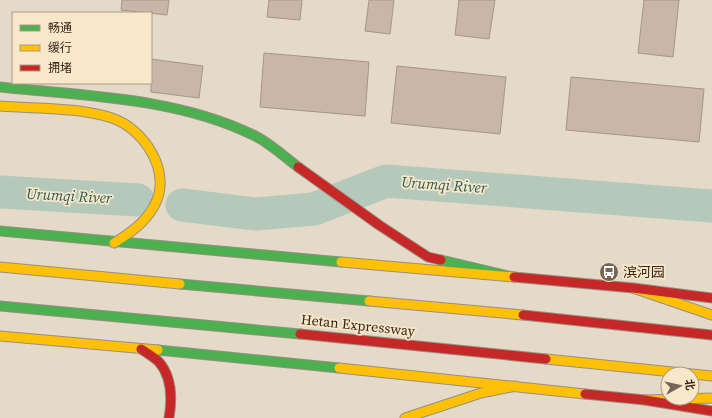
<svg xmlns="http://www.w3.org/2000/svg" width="712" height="418" viewBox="0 0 712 418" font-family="'Source Serif 4','Noto Sans SC',serif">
  <rect width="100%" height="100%" fill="#e4dac7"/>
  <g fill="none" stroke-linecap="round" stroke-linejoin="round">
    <!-- river -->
    <path stroke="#b4c9ba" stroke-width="33" d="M 0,192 L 138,200
      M 182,205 L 256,214 L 314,209 L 386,181 L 712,206"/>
  </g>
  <!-- building -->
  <path fill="#c8b7a7" stroke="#a49587" d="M 122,0 L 169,0 L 167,15 L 121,10 Z
    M 269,0 L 302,0 L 300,20 L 267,17 Z
    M 369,0 L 394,0 L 390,34 L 365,31 Z
    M 459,0 L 495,0 L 489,39 L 455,35 Z
    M 644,0 L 679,0 L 673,57 L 638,53 Z
    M 264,53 L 369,62 L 365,116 L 260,107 Z
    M 151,59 L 203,66 L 199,98 L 151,92 Z
    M 397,66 L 506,77 L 500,134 L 391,123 Z
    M 571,77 L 704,89 L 699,142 L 566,130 Z"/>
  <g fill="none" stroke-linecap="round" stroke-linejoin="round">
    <defs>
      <path id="fast" d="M 0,87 C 83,96 174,97 251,134 C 268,141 283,156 298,167
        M 0,231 L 341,262
        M 441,260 L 513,277
        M 180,284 L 369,301
        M 0,306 L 300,334
        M 158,350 L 339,368"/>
      <path id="slow" d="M 0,106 C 37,109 77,107 112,118 C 145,129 173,174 154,206 C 145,223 130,233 114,243
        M 341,262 L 514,277
        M 0,267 L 180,284
        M 633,288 L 712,315
        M 369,301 L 523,315
        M 0,336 L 158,350
        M 546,359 L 712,376
        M 339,368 L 585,394
        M 645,400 L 712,398
        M 405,418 L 481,393 L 516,386"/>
      <path id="jam" d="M 298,167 L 379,225 L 428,257 L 441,260
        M 514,277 L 633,288 L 712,298
        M 523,315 L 712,335
        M 300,334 L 546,359
        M 141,349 C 147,353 154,357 159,362 C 172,377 172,400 169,418
        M 585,394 L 645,400 L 712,411"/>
    </defs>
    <!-- fast casing -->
    <use href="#fast" stroke="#988e81" stroke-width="11"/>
    <!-- slow casing -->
    <use href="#slow" stroke="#988e81" stroke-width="11"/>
    <!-- jam casing -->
    <use href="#jam" stroke="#988e81" stroke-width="11"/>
    <!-- fast -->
    <use href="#fast" stroke="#4caf50" stroke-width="9"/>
    <!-- slow -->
    <use href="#slow" stroke="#ffc107" stroke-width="9"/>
    <!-- jam -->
    <use href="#jam" stroke="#c62828" stroke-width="9"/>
  </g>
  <!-- icons -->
  <defs>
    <symbol id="bus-disc" viewBox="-11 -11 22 22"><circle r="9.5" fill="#746557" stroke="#f8e8ca"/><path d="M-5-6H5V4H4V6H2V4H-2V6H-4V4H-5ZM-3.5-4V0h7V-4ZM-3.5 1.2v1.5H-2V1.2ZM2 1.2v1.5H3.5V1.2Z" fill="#fff"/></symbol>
  </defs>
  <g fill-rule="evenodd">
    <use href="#bus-disc" x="598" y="261" width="22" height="22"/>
  </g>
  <g text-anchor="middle" stroke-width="3.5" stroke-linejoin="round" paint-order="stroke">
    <!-- poi labels -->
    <g font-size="14" fill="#37261a" stroke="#f8e8ca" text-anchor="start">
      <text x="623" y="277">滨河园</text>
    </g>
    <!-- street labels -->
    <g font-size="14" fill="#37261a" stroke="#f8e8ca">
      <text transform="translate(358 325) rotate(6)" y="5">Hetan Expressway</text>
    </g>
    <!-- water labels -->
    <g font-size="15" font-style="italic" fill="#275852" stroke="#f8e8ca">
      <text transform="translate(444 185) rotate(4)" y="5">Urumqi River</text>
      <text transform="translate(69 196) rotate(3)" y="5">Urumqi River</text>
    </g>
  </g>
  <!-- legend -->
  <rect x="12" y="12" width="140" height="72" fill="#f8e8ca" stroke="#ab9a84"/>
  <rect x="20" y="25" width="20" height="6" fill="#4caf50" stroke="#ab9a84"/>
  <text x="48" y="32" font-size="12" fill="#37261a">畅通</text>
  <rect x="20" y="45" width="20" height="6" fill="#ffc107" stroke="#ab9a84"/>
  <text x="48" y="52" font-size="12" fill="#37261a">缓行</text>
  <rect x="20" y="65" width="20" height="6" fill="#c62828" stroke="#ab9a84"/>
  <text x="48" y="72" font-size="12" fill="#37261a">拥堵</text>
  <!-- north arrow -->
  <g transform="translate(680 386) rotate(82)"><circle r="19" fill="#f8e8ca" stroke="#ab9a84"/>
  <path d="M0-3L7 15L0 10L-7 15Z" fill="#746557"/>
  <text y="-6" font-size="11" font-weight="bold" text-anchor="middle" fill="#37261a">北</text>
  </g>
</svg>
